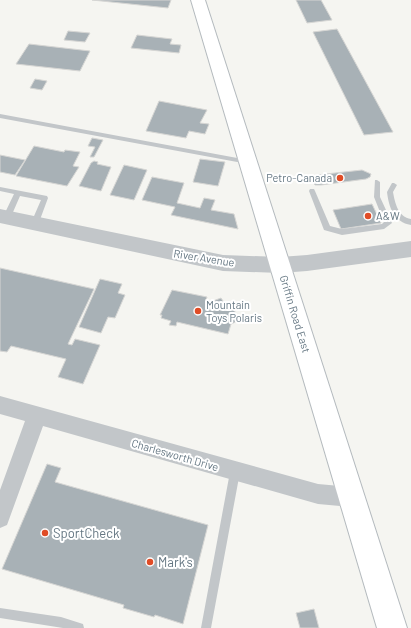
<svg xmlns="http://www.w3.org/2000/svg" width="411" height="628" viewBox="0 0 411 628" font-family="Barlow,sans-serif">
  <rect width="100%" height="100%" fill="#f5f5f1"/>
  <!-- building -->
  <path fill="#a8b1b6" stroke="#d6d6d4" d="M 92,0 L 171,0 L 168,8 Z
    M 296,0 L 321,0 L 332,20 L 307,23 Z
    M 337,29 L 393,132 L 364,135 L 313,32 Z
    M 68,31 L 90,33 L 85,42 L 64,40 Z
    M 137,35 L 172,39 L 170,44 L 181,45 L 179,53 L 131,48 Z
    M 29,44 L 90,51 L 80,71 L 16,64 Z
    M 35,79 L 47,81 L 42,90 L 30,88 Z
    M 159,101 L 207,110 L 200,123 L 209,124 L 205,134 L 189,131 L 186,138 L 146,131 Z
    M 92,138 L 103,140 L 94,157 L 90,157 L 95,147 L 88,146 Z
    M 34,146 L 64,152 L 65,150 L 80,152 L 73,166 L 79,167 L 67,186 L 16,176 Z
    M 0,155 L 25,160 L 15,175 L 0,172 Z
    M 200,159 L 225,162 L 218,186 L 193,182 Z
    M 94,161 L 98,162 L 97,164 L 111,167 L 101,191 L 79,186 L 91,163 Z
    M 124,165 L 147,170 L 134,200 L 110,195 Z
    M 362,170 L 371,174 L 370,177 L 366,179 L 321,185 L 315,185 L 311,181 L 312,177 L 317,175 Z
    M 152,177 L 184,183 L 177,203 L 200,208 L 204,198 L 215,200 L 211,210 L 234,214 L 238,229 L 171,215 L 175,207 L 142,200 Z
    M 372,204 L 381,223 L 341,229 L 333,210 Z
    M 0,268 L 94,289 L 68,344 L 72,345 L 75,339 L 100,345 L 83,384 L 58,377 L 66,359 L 11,346 L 7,352 L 0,351 Z
    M 100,279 L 122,284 L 118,293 L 125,295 L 115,318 L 108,317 L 101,333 L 79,327 Z
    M 172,290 L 207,297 L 206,300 L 213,301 L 221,298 L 225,304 L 236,306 L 234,316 L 238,321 L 231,324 L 228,334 L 177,322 L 176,326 L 169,325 L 171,321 L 161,318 L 162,315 L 160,315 Z
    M 47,464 L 61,468 L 55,482 L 208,525 L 183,624 L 155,615 L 154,617 L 123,608 L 124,605 L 2,569 Z
    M 314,609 L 319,628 L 300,628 L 296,613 Z"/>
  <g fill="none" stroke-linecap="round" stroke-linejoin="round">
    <defs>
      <path id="secondary" d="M 191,0 L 205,0 L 407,628 L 377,628 Z"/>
    </defs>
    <!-- secondary casing -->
    <use href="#secondary" stroke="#b4babe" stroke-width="2"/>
    <!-- service -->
    <path fill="#c2c6c9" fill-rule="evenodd" d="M 0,114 L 248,160 L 251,162 L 248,164 L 0,118 Z
      M 375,180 L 377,180 L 380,182 L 380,197 L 392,223 L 384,229 L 342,235 L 324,230 L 309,191 L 310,189 L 314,189 L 315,191 L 330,226 L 342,229 L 382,224 L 384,222 L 374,197 Z
      M 392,183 L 394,183 L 397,185 L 393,192 C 395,203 398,217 411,219 L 411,225 C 394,222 389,208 387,192 Z
      M 0,187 L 47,196 L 48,198 L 38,225 L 35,226 L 31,223 L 41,200 L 20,196 L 10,219 L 4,219 L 3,217 L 14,194 L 0,191 Z
      M 235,467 L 238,469 L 240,472 L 211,628 L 201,628 L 230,472 L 232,469 Z
      M 0,608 L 61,617 L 83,624 L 84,628 L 63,628 L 0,618 Z"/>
    <!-- minor -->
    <path fill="#c2c6c9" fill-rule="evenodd" d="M 0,396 L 318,484 L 351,487 L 358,490 L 361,497 L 358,504 L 351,507 L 318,504 L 43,426 L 7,525 L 0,528 L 0,490 L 25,421 L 0,414 Z"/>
    <!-- tertiary -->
    <path fill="#c2c6c9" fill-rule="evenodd" d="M 0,209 L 223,255 L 280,257 L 307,255 L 411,241 L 411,257 L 307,271 L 280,273 L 223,271 L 0,223 Z"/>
    <!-- secondary -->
    <use href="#secondary" fill="#fff" fill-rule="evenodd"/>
  </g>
  <!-- markers -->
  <g fill="#e04c26" stroke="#fff" stroke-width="1.5">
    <circle cx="340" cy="178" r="4"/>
    <circle cx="368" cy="216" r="4"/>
    <circle cx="198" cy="311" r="4"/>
    <circle cx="45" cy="533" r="4"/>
    <circle cx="150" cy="562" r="4"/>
  </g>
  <g text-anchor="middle" stroke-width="4" stroke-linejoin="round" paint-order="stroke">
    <!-- poi labels -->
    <g font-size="11" fill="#647682" stroke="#fff" text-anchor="start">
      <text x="332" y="182" text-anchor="end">Petro-Canada</text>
      <text x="376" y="220">A&amp;W</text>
      <text x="206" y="309">Mountain<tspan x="206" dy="13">Toys Polaris</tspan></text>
    </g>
    <!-- street labels -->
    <g font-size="11" fill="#647682" stroke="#fff">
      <text transform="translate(204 258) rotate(9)" y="4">River Avenue</text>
      <text transform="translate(295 314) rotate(73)" y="4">Griffin Road East</text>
      <text transform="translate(175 455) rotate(16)" y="4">Charlesworth Drive</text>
    </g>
    <!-- near-poi labels -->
    <g font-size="13" fill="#647682" stroke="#fff" text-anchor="start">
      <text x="53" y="538">SportCheck</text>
      <text x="158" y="567">Mark's</text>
    </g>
  </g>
</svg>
